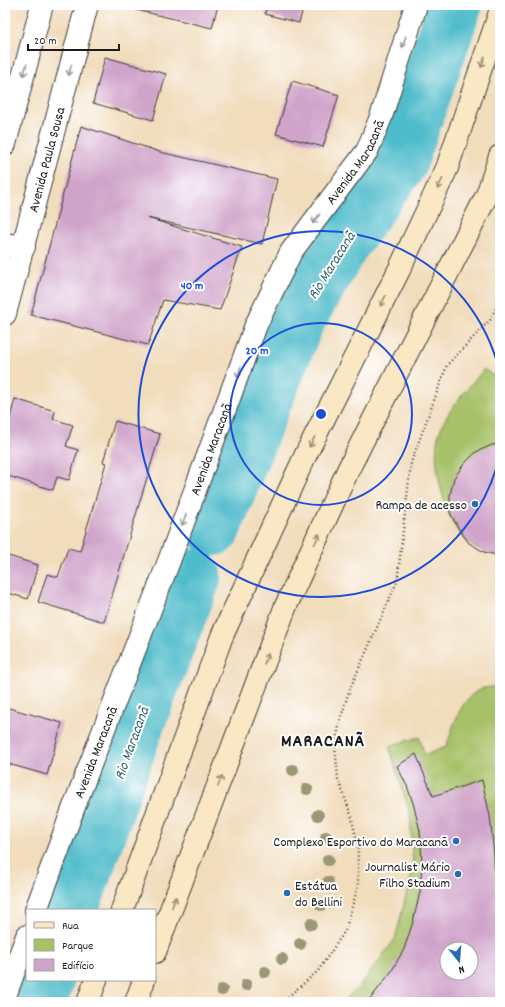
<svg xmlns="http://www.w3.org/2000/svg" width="505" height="1007" viewBox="0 0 505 1007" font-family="Dekko,sans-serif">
  <rect width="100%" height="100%" fill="#fff"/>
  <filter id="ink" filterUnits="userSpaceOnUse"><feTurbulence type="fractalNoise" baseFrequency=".025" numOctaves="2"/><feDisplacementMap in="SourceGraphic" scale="8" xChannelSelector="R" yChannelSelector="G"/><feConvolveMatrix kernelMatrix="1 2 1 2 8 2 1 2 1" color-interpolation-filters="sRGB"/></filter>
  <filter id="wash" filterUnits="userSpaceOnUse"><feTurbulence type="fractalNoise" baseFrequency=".012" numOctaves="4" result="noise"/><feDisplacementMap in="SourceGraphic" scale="16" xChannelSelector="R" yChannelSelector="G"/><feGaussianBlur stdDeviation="0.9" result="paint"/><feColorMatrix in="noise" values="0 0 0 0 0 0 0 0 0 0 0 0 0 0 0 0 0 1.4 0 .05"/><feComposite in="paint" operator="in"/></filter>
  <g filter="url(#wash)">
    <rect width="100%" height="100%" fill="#f1dcbb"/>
    <!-- green -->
    <path fill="#a7c167" stroke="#626e42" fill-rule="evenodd" d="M 500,366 L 500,556 C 489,553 478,550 469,543 C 446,524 431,466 438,437 C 445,411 467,390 484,369 L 495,377 L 495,373 Z
      M 500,686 L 500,1002 L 342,1002 L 359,987 L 395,939 L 413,868 L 410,814 L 389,746 L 419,737 L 425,755 L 446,747 C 454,726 460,696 484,688 C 489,687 495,687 500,686 ZM 447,949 L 471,949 L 471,973 L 447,973 Z"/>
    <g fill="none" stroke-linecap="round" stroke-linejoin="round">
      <!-- river -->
      <path stroke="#50bccb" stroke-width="55" d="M 213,529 L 297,321 L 343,242 L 400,162 L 455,5
        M 71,910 L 140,716 L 194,577
        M 39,1002 L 47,980"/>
    </g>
    <g id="blocks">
      <!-- building -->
      <path fill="#d0a4ca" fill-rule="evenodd" d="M 124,5 L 218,5 L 212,28 L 124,7 Z
        M 267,5 L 304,5 L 299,23 L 265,14 Z
        M 105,57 L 166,74 L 153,120 L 93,103 Z
        M 292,81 L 339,95 L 323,147 L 276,134 Z
        M 81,126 L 160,152 L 277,179 L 262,244 L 147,218 L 242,247 L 220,310 L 163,300 L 148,345 L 31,315 Z
        M 500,366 L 500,387 L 498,387 L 496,385 L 495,373 Z
        M 15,399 L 55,411 L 53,419 L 73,425 L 66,446 L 78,450 L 69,480 L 57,477 L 53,490 L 5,475 L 5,417 L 10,418 Z
        M 115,421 L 160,434 L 104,622 L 38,602 L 47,574 L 58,577 L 68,548 L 80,551 L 106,463 L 103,462 Z
        M 500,444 L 500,556 L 484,552 L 469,543 L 458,528 L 450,513 L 450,495 L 454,478 L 464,464 L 476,452 L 492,445 Z
        M 5,555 L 38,565 L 28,599 L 5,592 Z
        M 5,707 L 62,723 L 47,775 L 5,763 Z
        M 416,754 L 433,796 L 482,780 L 490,816 L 494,855 L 495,885 L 500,887 L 500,1002 L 368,1002 L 391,972 L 404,949 L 413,922 L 420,892 L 422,863 L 420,831 L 413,803 L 407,786 L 397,766 ZM 447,949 L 471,949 L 471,973 L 447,973 Z"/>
    </g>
  </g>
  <g filter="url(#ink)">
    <use href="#blocks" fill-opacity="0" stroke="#3c3934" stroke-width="1"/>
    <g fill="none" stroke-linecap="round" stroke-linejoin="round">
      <defs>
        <g id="minor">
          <path d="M 5,244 L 24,247"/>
          <path id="s1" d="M 36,910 L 75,804 L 169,561 L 256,325 L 291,252 L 367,151 L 381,117 L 416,5"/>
          <path d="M 5,996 L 27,936"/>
        </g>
        <g id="tertiary">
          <path d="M 5,144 L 42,5"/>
          <path id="s2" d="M 5,314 L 87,5"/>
        </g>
        <path id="secondary" d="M 122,910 L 222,636 L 306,454 L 400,268 L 447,168 L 500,12
          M 155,952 L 285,608 L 348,470 L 487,195 L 500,156
          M 88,1002 L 96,980
          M 136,1002 L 144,980"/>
      </defs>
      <!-- minor casing -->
      <use href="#minor" stroke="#3c3934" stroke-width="24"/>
      <!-- tertiary casing -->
      <use href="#tertiary" stroke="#3c3934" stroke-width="24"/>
      <!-- secondary casing -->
      <use href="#secondary" stroke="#3c3934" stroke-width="24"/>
      <!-- path -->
      <path stroke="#3c3934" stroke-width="2.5" stroke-dasharray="1 3" stroke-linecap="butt" d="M 282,1002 L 318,971 L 345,931 L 358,886 L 358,846 L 351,815 L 338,779 L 335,745 L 341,717 L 349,691 L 397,582 L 411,463 L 447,365 L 490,320 L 500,300"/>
      <!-- minor -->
      <use href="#minor" stroke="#fff" stroke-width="22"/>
      <!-- tertiary -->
      <use href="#tertiary" stroke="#fff" stroke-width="22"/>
      <!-- secondary -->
      <use href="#secondary" stroke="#fae7c3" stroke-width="22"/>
    </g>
    <!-- trees -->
    <g fill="#9b9774">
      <circle cx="293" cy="770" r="6"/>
      <circle cx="307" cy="789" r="6"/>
      <circle cx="318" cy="815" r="6"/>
      <circle cx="326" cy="837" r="6"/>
      <circle cx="328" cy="860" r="6"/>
      <circle cx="328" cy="882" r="6"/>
      <circle cx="321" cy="905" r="6"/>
      <circle cx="311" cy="924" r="6"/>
      <circle cx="300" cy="944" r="6"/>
      <circle cx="282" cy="959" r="6"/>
      <circle cx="265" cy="972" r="6"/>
      <circle cx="246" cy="985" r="6"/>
      <circle cx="222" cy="990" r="6"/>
    </g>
    <!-- one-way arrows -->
    <defs><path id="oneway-shaft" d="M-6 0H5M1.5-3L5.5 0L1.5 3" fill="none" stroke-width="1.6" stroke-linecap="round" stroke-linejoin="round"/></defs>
    <g stroke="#999">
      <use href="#oneway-shaft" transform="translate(404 42) rotate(107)"/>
      <use href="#oneway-shaft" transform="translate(25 70) rotate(105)"/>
      <use href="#oneway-shaft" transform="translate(70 70) rotate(105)"/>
      <use href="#oneway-shaft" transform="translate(316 219) rotate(127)"/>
      <use href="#oneway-shaft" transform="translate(239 372) rotate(110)"/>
      <use href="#oneway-shaft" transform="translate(184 520) rotate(110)"/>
    </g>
    <g stroke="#968c78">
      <use href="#oneway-shaft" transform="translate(483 62) rotate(109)"/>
      <use href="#oneway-shaft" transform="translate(440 184) rotate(115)"/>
      <use href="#oneway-shaft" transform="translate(383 301) rotate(117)"/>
      <use href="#oneway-shaft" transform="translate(312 442) rotate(117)"/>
      <use href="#oneway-shaft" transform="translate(317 539) rotate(-65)"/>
      <use href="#oneway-shaft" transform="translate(266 659) rotate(-69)"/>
      <use href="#oneway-shaft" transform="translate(220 781) rotate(-69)"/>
      <use href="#oneway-shaft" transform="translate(174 902) rotate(-69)"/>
    </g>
  </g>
  <!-- distance rings -->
  <g fill="none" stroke="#1d4ed8" stroke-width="2">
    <circle cx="321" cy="414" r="91"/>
    <path d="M500 454A183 183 0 1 1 500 374"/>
  </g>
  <!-- markers -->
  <g fill="#1f6fb2" stroke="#fff" stroke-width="1.5">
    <circle cx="475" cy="504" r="4"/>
    <circle cx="456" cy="841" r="4"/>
    <circle cx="458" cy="874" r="4"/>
    <circle cx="287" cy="893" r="4"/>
  </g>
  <g text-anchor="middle" stroke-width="4" stroke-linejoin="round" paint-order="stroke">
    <!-- street labels -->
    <g font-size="14" fill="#1c1c1c" stroke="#fff">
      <text dy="5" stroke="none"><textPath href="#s2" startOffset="160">Avenida Paula Sousa</textPath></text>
      <text dy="5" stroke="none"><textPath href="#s1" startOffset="817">Avenida Maracanã</textPath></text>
      <text dy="5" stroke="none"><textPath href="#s1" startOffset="493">Avenida Maracanã</textPath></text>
      <text dy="5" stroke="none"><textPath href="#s1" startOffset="169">Avenida Maracanã</textPath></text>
    </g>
    <!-- poi labels -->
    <g font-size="14" fill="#1c1c1c" stroke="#fff" text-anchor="end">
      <text x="467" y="509">Rampa de acesso</text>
      <text x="448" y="846">Complexo Esportivo do Maracanã</text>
      <text x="450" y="871">Journalist Mário<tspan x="450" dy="16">Filho Stadium</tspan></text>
      <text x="295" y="890" text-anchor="start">Estátua<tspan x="295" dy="16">do Bellini</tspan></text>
    </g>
    <!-- water labels -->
    <g font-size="15" font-style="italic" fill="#33646b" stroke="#fff">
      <text transform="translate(331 265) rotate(-58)" y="5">Rio Maracanã</text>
      <text transform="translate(131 743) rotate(-70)" y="5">Rio Maracanã</text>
    </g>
    <!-- district labels -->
    <g font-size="18" font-weight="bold" letter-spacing="1" fill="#1c1c1c" stroke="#fff">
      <text x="323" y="746">MARACANÃ</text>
    </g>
  </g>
  <circle cx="321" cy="414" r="6" fill="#1d4ed8" stroke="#fff" stroke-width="2"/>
  <g font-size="12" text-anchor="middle" font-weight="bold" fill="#1d4ed8" stroke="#fff" stroke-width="4" stroke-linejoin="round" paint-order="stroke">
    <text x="192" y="289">40 m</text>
    <text x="257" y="354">20 m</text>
  </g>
  <!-- margin -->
  <rect width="505" height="1007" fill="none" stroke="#fff" stroke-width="20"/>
  <!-- legend -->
  <rect x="26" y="909" width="130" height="72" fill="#ffffff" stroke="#a4a4a4"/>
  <rect x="34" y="922" width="20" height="6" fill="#fae7c3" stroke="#a4a4a4"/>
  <text x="62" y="929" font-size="12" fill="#1c1c1c">Rua</text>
  <rect x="34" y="939" width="20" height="12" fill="#a7c167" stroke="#a4a4a4"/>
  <text x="62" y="949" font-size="12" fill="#1c1c1c">Parque</text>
  <rect x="34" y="959" width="20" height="12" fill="#d0a4ca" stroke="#a4a4a4"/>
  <text x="62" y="969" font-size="12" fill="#1c1c1c">Edifício</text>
  <!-- north arrow -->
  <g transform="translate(459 961) rotate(163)"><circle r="19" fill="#ffffff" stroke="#a4a4a4"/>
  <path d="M0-3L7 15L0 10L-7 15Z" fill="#1f6fb2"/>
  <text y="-6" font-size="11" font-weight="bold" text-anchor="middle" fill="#1c1c1c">N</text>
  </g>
  <!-- scale -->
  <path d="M28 44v6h91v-6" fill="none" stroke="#1c1c1c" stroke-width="2"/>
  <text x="34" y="44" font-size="12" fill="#1c1c1c" stroke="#ffffff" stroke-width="3" paint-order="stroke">20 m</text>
</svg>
